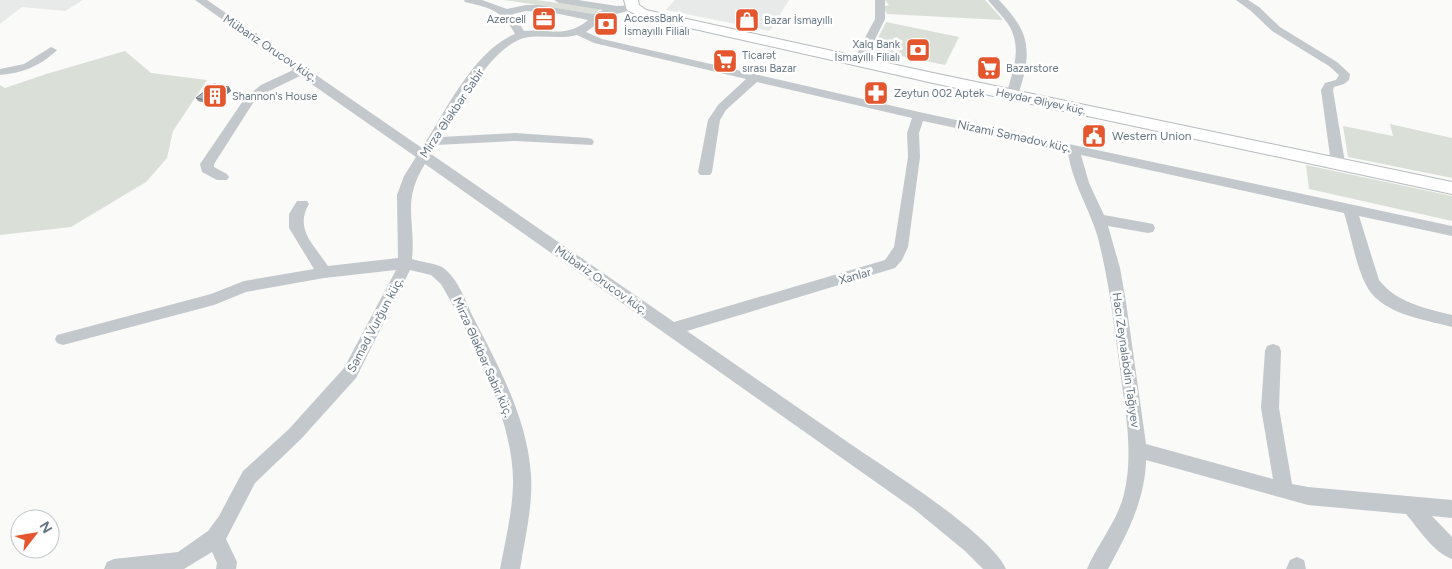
<svg xmlns="http://www.w3.org/2000/svg" width="1452" height="569" viewBox="0 0 1452 569" font-family="Figtree,sans-serif">
  <rect width="100%" height="100%" fill="#fafaf8"/>
  <!-- built -->
  <path fill="#e8e9e9" d="M 0,0 L 83,0 L 65,11 L 22,7 L 0,24 Z
    M 675,0 L 789,0 L 770,31 L 666,10 Z"/>
  <!-- green -->
  <path fill="#dadfd7" d="M 504,0 L 537,0 L 600,9 L 595,14 Z
    M 885,0 L 985,0 L 1003,20 L 887,14 L 883,7 L 889,5 Z
    M 886,22 L 959,37 L 945,65 L 872,50 Z
    M 125,51 L 151,73 L 207,80 L 173,131 L 167,158 L 146,182 L 71,227 L 0,235 L 0,85 L 5,88 L 46,74 Z
    M 1390,124 L 1452,138 L 1452,178 L 1348,157 L 1343,126 L 1393,136 Z
    M 1306,165 L 1452,196 L 1452,221 L 1309,189 Z"/>
  <g fill="none" stroke-linecap="round" stroke-linejoin="round">
    <defs>
      <path id="major" d="M 624,0 L 638,0 L 639,5 L 646,10 L 933,73 L 1452,182 L 1452,194 L 933,83 L 641,17 L 627,10 Z"/>
    </defs>
    <!-- major casing -->
    <use href="#major" stroke="#b5babe" stroke-width="2"/>
    <!-- minor -->
    <path fill="#c3c8cc" fill-rule="evenodd" d="M 195,0 L 207,0 L 422,148 C 444,113 475,49 515,34 C 502,10 490,8 465,2 L 464,0 L 482,0 L 507,9 L 526,5 L 538,5 L 594,14 L 603,10 L 559,3 L 554,0 L 578,0 L 617,6 L 636,5 L 637,7 L 636,9 L 608,16 L 586,32 L 602,39 L 919,112 L 1452,226 L 1452,236 L 1359,216 L 1379,280 C 1397,303 1425,308 1452,315 L 1452,327 C 1423,319 1379,314 1365,283 C 1355,262 1351,235 1344,213 L 1081,155 L 1089,183 L 1104,215 L 1148,223 L 1153,224 L 1155,228 L 1153,232 L 1148,233 L 1108,226 L 1120,268 L 1126,302 L 1146,444 L 1273,479 L 1261,408 L 1265,351 L 1267,346 L 1273,344 L 1279,346 L 1281,351 L 1279,408 L 1292,484 L 1308,487 L 1452,500 L 1452,518 L 1432,516 L 1452,537 L 1452,559 C 1433,552 1419,529 1406,514 L 1308,505 L 1146,460 C 1145,501 1127,534 1108,569 L 1087,569 C 1098,543 1117,522 1124,494 C 1134,453 1125,410 1120,369 C 1114,325 1109,281 1098,238 C 1090,209 1072,183 1068,152 L 923,121 L 919,133 L 920,157 L 908,247 L 902,260 L 895,268 L 687,331 C 745,371 804,412 862,452 C 895,474 992,536 1006,569 L 983,569 L 965,551 L 914,509 L 425,164 C 401,202 416,220 412,259 C 421,262 434,263 442,267 C 457,277 465,299 472,315 C 498,365 527,417 531,475 C 533,506 525,538 520,569 L 500,569 C 505,542 512,514 513,486 C 515,423 472,338 441,284 L 431,275 L 410,270 L 356,378 L 301,439 L 255,483 L 226,539 L 237,562 L 236,569 L 216,569 L 217,563 L 212,552 L 184,569 L 104,569 L 107,562 L 114,559 L 178,552 L 208,531 L 219,516 L 243,471 L 289,429 L 344,368 L 396,270 L 324,278 L 246,292 L 214,305 L 63,345 L 57,343 L 55,339 L 57,335 L 211,294 L 244,281 L 314,269 L 289,228 L 289,214 L 297,201 L 307,201 L 309,204 C 294,229 314,245 328,266 L 398,258 L 397,195 L 404,176 L 416,157 L 300,76 L 269,91 L 253,103 L 214,164 L 214,167 L 227,174 L 229,177 L 227,180 L 217,180 L 202,172 L 200,164 L 245,98 L 261,85 L 293,70 ZM 526,11 L 550,12 L 588,20 C 566,39 549,28 524,31 L 513,14 ZM 577,35 L 594,43 L 746,79 L 718,105 L 708,120 L 698,172 L 700,175 L 710,175 L 712,172 L 720,120 L 726,110 L 757,82 L 912,118 L 907,133 L 908,157 L 894,247 L 885,260 L 674,322 L 431,154 L 436,145 L 515,141 L 592,145 L 594,142 L 592,139 L 588,138 L 515,133 L 441,137 C 458,109 491,47 524,38 C 541,34 559,40 577,35 Z
      M 875,0 L 885,0 L 885,19 L 864,62 L 862,64 L 854,64 L 852,62 L 875,19 Z
      M 988,0 L 999,0 C 1022,25 1032,40 1024,75 C 1022,82 1020,91 1016,98 L 1008,98 L 1006,95 C 1013,71 1023,47 1008,24 C 1002,15 994,8 988,0 Z
      M 1236,0 L 1248,0 L 1259,7 L 1280,27 L 1337,62 L 1350,74 L 1349,80 L 1344,84 L 1334,87 L 1333,90 L 1345,163 L 1343,166 L 1333,166 L 1331,163 L 1321,90 L 1325,83 L 1336,80 L 1339,75 L 1329,66 L 1272,31 L 1251,11 Z
      M 51,47 L 57,50 L 55,52 C 38,67 22,73 0,75 L 0,69 L 24,64 Z
      M 1297,557 L 1304,560 L 1306,569 L 1286,569 L 1290,560 Z"/>
    <!-- major -->
    <use href="#major" fill="#fff" fill-rule="evenodd"/>
  </g>
  <!-- wall -->
  <path fill="#929a9f" d="M 229,87 L 231,91 L 213,105 L 198,101 L 196,98 Z"/>
  <!-- shaded-wall -->
  <path fill="#777d82" d="M 229,87 L 231,91 L 213,105 L 211,101 Z"/>
  <!-- building -->
  <path fill="#aab3b9" stroke="#777d82" d="M 214,84 L 229,87 L 211,101 L 196,98 Z"/>
  <!-- icons -->
  <defs>
    <symbol id="office-square" viewBox="-11 -11 22 22"><rect x="-9" y="-9" width="18" height="18" rx="4" fill="#e4572e" stroke="#fff"/><path d="M-6-3h4V-5.5h4V-3h4V5H-6ZM-1-4.5V-3h2v-1.5ZM-6 0V1H6V0Z" fill="#fff"/></symbol>
    <symbol id="shop-square" viewBox="-11 -11 22 22"><rect x="-9" y="-9" width="18" height="18" rx="4" fill="#e4572e" stroke="#fff"/><path d="M-5-2.5h2.3a2.7 3.5 0 0 1 5.4 0H5L5.5 6h-11ZM-1.5-2.5h3a1.5 2.3 0 0 0-3 0Z" fill="#fff"/></symbol>
    <symbol id="bank-square" viewBox="-11 -11 22 22"><rect x="-9" y="-9" width="18" height="18" rx="4" fill="#e4572e" stroke="#fff"/><path d="M-6-4H6V4H-6ZM0-2.3a2.3 2.3 0 1 0 0 4.6a2.3 2.3 0 1 0 0-4.6Z" fill="#fff"/></symbol>
    <symbol id="supermarket-square" viewBox="-11 -11 22 22"><rect x="-9" y="-9" width="18" height="18" rx="4" fill="#e4572e" stroke="#fff"/><path d="M-6-5.5h2.5l.6 2H6L4.5 2H-2.5L-4.4-4H-6ZM-1.5 3.2a1.3 1.3 0 1 0 .1 0ZM3 3.2a1.3 1.3 0 1 0 .1 0Z" fill="#fff"/></symbol>
    <symbol id="pharmacy-square" viewBox="-11 -11 22 22"><rect x="-9" y="-9" width="18" height="18" rx="4" fill="#e4572e" stroke="#fff"/><path d="M-2-6h4v4h4v4h-4v4h-4v-4h-4v-4h4Z" fill="#fff"/></symbol>
    <symbol id="building-square" viewBox="-11 -11 22 22"><rect x="-9" y="-9" width="18" height="18" rx="4" fill="#e4572e" stroke="#fff"/><path d="M-4-6H4V6H1V3H-1V6H-4ZM-2.5-4.3h1.7v1.8h-1.7ZM.8-4.3h1.7v1.8H.8ZM-2.5-1h1.7V.8h-1.7ZM.8-1h1.7V.8H.8Z" fill="#fff"/></symbol>
    <symbol id="civic-square" viewBox="-11 -11 22 22"><rect x="-9" y="-9" width="18" height="18" rx="4" fill="#e4572e" stroke="#fff"/><path d="M-.6-6.5H3V-4.5H.6V-3L4-1V1h2V6H-6V1h2V-1L-.6-3ZM-1.2 2.5V6h2.4V2.5Z" fill="#fff"/></symbol>
  </defs>
  <g fill-rule="evenodd">
    <use href="#office-square" x="530" y="5" width="28" height="28"/>
    <use href="#shop-square" x="733" y="6" width="28" height="28"/>
    <use href="#bank-square" x="592" y="10" width="28" height="28"/>
    <use href="#bank-square" x="904" y="36" width="28" height="28"/>
    <use href="#supermarket-square" x="711" y="47" width="28" height="28"/>
    <use href="#supermarket-square" x="975" y="54" width="28" height="28"/>
    <use href="#pharmacy-square" x="862" y="79" width="28" height="28"/>
    <use href="#building-square" x="201" y="82" width="28" height="28"/>
    <use href="#civic-square" x="1080" y="122" width="28" height="28"/>
  </g>
  <g text-anchor="middle" stroke-width="5" stroke-linejoin="round" paint-order="stroke">
    <!-- far-poi labels -->
    <g font-size="11" fill="#657683" stroke="#fff" text-anchor="start">
      <text x="624" y="22">AccessBank<tspan x="624" dy="13">İsmayıllı Filialı</tspan></text>
      <text x="526" y="23" text-anchor="end">Azercell</text>
      <text x="764" y="24">Bazar İsmayıllı</text>
      <text x="900" y="48" text-anchor="end">Xalq Bank<tspan x="900" dy="13">İsmayıllı Filialı</tspan></text>
      <text x="742" y="59">Ticarət<tspan x="742" dy="13">sırası Bazar</tspan></text>
      <text x="1006" y="72">Bazarstore</text>
      <text x="894" y="97">Zeytun 002 Aptek</text>
      <text x="232" y="100">Shannon's House</text>
    </g>
    <!-- far-street labels -->
    <g font-size="11" fill="#657683" stroke="#fff">
      <text transform="translate(1041 101) rotate(12)" y="4">Heydər Əliyev küç.</text>
    </g>
    <!-- street labels -->
    <g font-size="12" fill="#657683" stroke="#fff">
      <text transform="translate(270 48) rotate(34)" y="4">Mübariz Orucov küç.</text>
      <text transform="translate(452 113) rotate(-56)" y="4">Mirzə Ələkbər Sabir</text>
      <text transform="translate(1014 136) rotate(12)" y="4">Nizami Səmədov küç.</text>
      <text transform="translate(855 276) rotate(-16)" y="4">Xanlar</text>
      <text transform="translate(601 280) rotate(35)" y="4">Mübariz Orucov küç.</text>
      <text transform="translate(375 325) rotate(-62)" y="4">Səməd Vurğun küç.</text>
      <text transform="translate(483 357) rotate(66)" y="4">Mirzə Ələkbər Sabir küç.</text>
      <text transform="translate(1126 360) rotate(82)" y="4">Hacı Zeynalabdin Tağıyev</text>
    </g>
    <!-- poi labels -->
    <g font-size="12" fill="#657683" stroke="#fff" text-anchor="start">
      <text x="1112" y="140">Western Union</text>
    </g>
  </g>
  <!-- north arrow -->
  <g transform="translate(35 534) rotate(59)"><circle r="24" fill="#ffffff" stroke="#c1c8cd"/>
  <path d="M0-4L9 19L0 12L-9 19Z" fill="#e4572e"/>
  <text y="-8" font-size="14" font-weight="bold" text-anchor="middle" fill="#657683">N</text>
  </g>
</svg>
